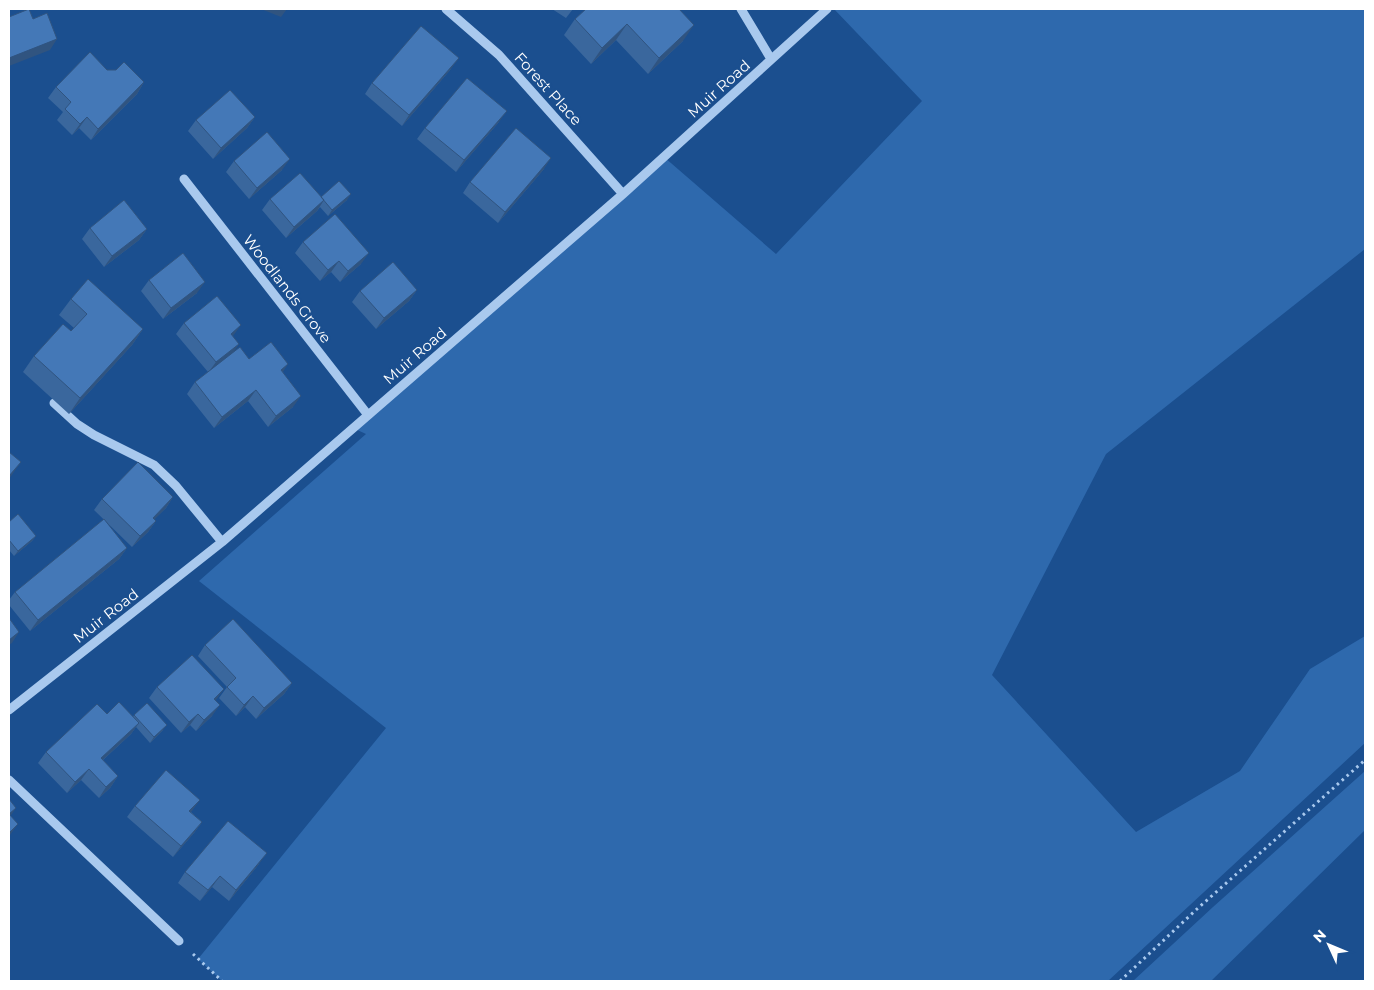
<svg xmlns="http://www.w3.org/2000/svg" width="1374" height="990" viewBox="0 0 1374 990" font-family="Montserrat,sans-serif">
  <rect width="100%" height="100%" fill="#1b4f8f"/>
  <!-- green -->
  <path fill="#2e69ad" d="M 834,9 L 1365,9 L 1365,249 L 1106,454 L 992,675 L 1136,832 L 1240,771 L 1310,669 L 1365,636 L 1365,743 L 1108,981 L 222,981 L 198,959 L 386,728 L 199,581 L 366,434 L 353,428 L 664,157 L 776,254 L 922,101 Z
    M 1365,771 L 1365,830 L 1211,981 L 1133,981 L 1213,907 Z"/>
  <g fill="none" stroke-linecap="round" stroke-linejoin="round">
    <!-- path -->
    <path stroke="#a9c9ee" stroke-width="3" stroke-dasharray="2.5 4" stroke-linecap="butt" d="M 193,954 L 222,981
      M 1120,981 L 1197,909 L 1365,760"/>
    <!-- minor -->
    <path stroke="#a9c9ee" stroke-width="9" d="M 446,9 L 499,55 L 623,194
      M 741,9 L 771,59
      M 184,179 L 368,415
      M 54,403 L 77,424 L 94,435 L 154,465 L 176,486 L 222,542
      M 9,710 L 222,542 L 623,194 L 827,9
      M 9,780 L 179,941"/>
  </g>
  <!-- wall -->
  <path fill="#3a679d" d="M 552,9 L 573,9 L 566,18 Z
    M 586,9 L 683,41 L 648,74 L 616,40 L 591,64 L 564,35 L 575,19 Z
    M 451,69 L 402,126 L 365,94 L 372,83 Z
    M 107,70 L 144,82 L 137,94 L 91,140 L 79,128 L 72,135 L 57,120 L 63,112 L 48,98 L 56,87 Z
    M 255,117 L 247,128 L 213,159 L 188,131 L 196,120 Z
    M 499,122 L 456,172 L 417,139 L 425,128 Z
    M 234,161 L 282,170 L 249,199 L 226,172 Z
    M 544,169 L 498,223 L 463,193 L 470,182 Z
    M 321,197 L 347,200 L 328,216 L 320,207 L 317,211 L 286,238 L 262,210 L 270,199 Z
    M 90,228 L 147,229 L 139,240 L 104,267 L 82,239 Z
    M 303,242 L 361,264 L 340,282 L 331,272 L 320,281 L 295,253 Z
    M 149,280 L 197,293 L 163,319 L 141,291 Z
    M 417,290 L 409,301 L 376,329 L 352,302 L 360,291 Z
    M 71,299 L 143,329 L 132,345 L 69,414 L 23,372 L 34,356 L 71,331 L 74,328 L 59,315 Z
    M 184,323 L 233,336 L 233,352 L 283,372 L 293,407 L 268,427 L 248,401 L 214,428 L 187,394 L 195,382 L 208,372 L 176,334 Z
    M 173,497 L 166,508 L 154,519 L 156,521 L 148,532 L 132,547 L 94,510 L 102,499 Z
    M 9,522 L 36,536 L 32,541 L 14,556 L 9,550 Z
    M 127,548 L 119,559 L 30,631 L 9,605 L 9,600 L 15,592 Z
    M 205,645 L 292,683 L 284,694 L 256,719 L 245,707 L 236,716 L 219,698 L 227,687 L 198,656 Z
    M 157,687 L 216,701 L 212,716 L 196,731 L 190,725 L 181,733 L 149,698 Z
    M 107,714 L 133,717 L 134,715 L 163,730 L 150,743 L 136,727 L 131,734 L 103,760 L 118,776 L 110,788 L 99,798 L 81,780 L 67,793 L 38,763 L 46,752 Z
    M 135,806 L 191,812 L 202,822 L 194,833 L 173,857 L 127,817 Z
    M 259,864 L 229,901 L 212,887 L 200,901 L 178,883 L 185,872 Z"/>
  <!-- shaded-wall -->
  <path fill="#305480" d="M 261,9 L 287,9 L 281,17 Z
    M 627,24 L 616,40 L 591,64 L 602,48 Z
    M 694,25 L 683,41 L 648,74 L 659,58 Z
    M 57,39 L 50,50 L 9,66 L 9,58 Z
    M 459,58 L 451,69 L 402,126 L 409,115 Z
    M 144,82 L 137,94 L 91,140 L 98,129 Z
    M 507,111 L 499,122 L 456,172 L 464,160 Z
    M 87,117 L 79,128 L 72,135 L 80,124 Z
    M 255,117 L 247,128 L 213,159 L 221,148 Z
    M 551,158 L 544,169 L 498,223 L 505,212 Z
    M 290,159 L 282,170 L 249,199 L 257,188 Z
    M 351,194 L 347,200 L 328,216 L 332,210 Z
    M 324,200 L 317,211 L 286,238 L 294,227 Z
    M 147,229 L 139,240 L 104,267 L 112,256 Z
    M 369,253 L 361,264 L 340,282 L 348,271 Z
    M 339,261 L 331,272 L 320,281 L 328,270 Z
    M 205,282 L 197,293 L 163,319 L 171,308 Z
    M 417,290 L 409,301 L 376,329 L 384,318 Z
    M 241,325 L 233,336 L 223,345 L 231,334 Z
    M 143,329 L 132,345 L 69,414 L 80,398 Z
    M 239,344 L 232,355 L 208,373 L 216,362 Z
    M 288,364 L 281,375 L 281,370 Z
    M 256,390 L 248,401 L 214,428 L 222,417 Z
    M 301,396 L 293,407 L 268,427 L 276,416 Z
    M 21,462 L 9,479 L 9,476 Z
    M 173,497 L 166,508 L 145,529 L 153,518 Z
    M 156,521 L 148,532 L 132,547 L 140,536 Z
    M 36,536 L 32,541 L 14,556 L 18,551 Z
    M 127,548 L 119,559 L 30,631 L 38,620 Z
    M 19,632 L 12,643 L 9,645 L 9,640 Z
    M 292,683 L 284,694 L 256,719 L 264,708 Z
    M 224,689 L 216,700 L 214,699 Z
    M 253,696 L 245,707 L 236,716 L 244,705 Z
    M 220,705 L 212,716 L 196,731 L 204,720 Z
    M 198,714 L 190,725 L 181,733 L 189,722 Z
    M 139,723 L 131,734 L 93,769 L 101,758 Z
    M 167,725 L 163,730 L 150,743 L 154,737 Z
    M 89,769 L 81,780 L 67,793 L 75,782 Z
    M 118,776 L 110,788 L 99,798 L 106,787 Z
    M 200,800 L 192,811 L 182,822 L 189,811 Z
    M 16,808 L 9,818 L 9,814 Z
    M 202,822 L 194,833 L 173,857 L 181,846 Z
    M 18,824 L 10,835 L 9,837 L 9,833 Z
    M 267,853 L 259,864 L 229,901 L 236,890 Z
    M 220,876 L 212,887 L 200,901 L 208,890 Z"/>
  <!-- building -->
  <path fill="#4478b7" stroke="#305480" d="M 29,9 L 33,19 L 47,13 L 57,39 L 9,58 L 9,17 Z
    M 586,9 L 679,9 L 694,25 L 659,58 L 627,24 L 602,48 L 575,19 Z
    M 421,26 L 459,58 L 409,115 L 372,83 Z
    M 90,52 L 107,70 L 116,70 L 124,62 L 144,82 L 98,129 L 87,117 L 80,124 L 65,109 L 71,102 L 56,87 Z
    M 467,78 L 507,111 L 464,160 L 425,128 Z
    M 230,90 L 255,117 L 221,148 L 196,120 Z
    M 516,128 L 551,158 L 505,212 L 470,182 Z
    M 267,132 L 290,159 L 257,188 L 234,161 Z
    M 300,173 L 324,200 L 294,227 L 270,199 Z
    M 339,181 L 351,194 L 332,210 L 321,197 Z
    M 124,200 L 147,229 L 112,256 L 90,228 Z
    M 335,214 L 369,253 L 348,271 L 339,261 L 328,270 L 303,242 Z
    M 183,253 L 205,282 L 171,308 L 149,280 Z
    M 393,262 L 417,290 L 384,318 L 360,291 Z
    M 88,279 L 143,329 L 80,398 L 34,356 L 63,324 L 71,331 L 87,314 L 71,299 Z
    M 217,296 L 241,325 L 231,334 L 239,344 L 216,362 L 184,323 Z
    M 271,342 L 288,364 L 281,370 L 301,396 L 276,416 L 256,390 L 222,417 L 195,382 L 240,347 L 249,359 Z
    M 9,452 L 21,462 L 9,476 Z
    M 138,462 L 173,497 L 153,518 L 156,521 L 140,536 L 102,499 Z
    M 18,514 L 36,536 L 18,551 L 9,540 L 9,522 Z
    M 104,519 L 127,548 L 38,620 L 15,592 Z
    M 9,618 L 19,632 L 9,640 Z
    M 233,619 L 292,683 L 264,708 L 253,696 L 244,705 L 227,687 L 236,678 L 205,645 Z
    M 192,655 L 224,689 L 214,699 L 220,705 L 204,720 L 198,714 L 189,722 L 157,687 Z
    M 119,702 L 139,723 L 101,758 L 118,776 L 106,787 L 89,769 L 75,782 L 46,752 L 97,704 L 107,714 Z
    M 147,703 L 167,725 L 154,737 L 134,715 Z
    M 166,770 L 200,800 L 189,811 L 202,822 L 181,846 L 135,806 Z
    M 9,799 L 16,808 L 9,814 L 18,824 L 9,833 Z
    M 228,821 L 267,853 L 236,890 L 220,876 L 208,890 L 185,872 Z"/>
  <g text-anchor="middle" stroke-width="4.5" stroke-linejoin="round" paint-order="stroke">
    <!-- street labels -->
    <g font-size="15" fill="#fff" stroke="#1b4f8f">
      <text transform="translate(548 89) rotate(48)" y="5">Forest Place</text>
      <text transform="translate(719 89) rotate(-42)" y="5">Muir Road</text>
      <text transform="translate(287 289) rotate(52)" y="5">Woodlands Grove</text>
      <text transform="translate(415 356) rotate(-41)" y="5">Muir Road</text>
      <text transform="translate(106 616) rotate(-38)" y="5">Muir Road</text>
    </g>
  </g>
  <!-- border -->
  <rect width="1374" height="990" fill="none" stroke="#ffffff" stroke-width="20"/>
  <!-- north arrow -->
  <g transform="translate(1329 945) rotate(314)" stroke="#1b4f8f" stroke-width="4" paint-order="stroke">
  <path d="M0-4L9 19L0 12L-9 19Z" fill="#ffffff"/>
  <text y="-8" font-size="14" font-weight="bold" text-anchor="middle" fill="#ffffff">N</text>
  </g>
</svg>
